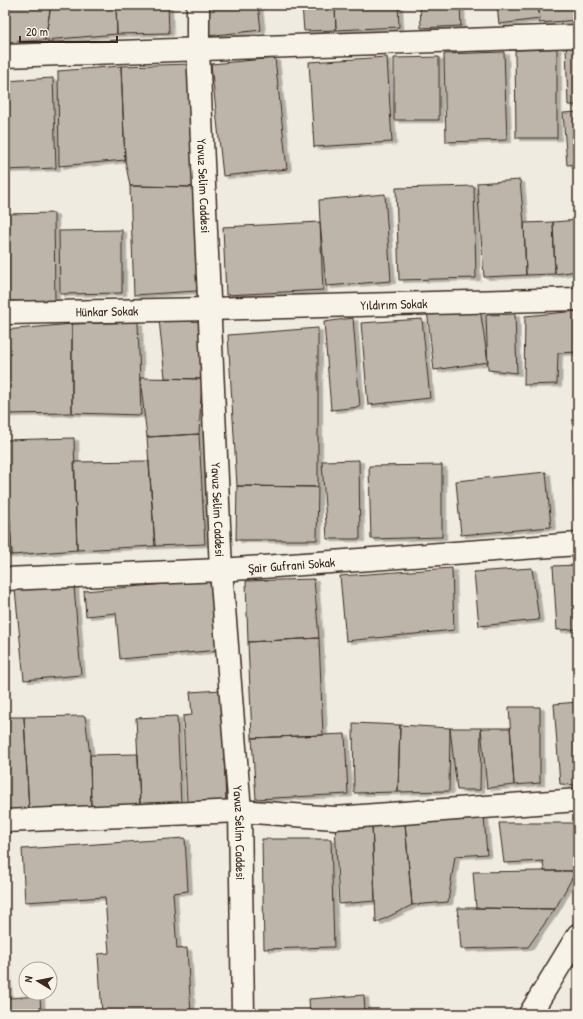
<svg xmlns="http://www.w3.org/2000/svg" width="583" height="1019" viewBox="0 0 583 1019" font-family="'Patrick Hand',sans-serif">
  <defs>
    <filter id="shadow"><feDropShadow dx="4.5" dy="2.5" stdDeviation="0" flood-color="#0004"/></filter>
  </defs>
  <rect width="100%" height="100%" fill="#efebe0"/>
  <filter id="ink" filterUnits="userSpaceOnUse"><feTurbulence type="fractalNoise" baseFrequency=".025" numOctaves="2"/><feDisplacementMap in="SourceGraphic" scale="8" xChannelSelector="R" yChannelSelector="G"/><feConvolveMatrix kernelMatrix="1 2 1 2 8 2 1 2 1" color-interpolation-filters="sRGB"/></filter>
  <g filter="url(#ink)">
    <!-- building -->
    <path fill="#bdb5aa" stroke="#3b2a1e" filter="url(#shadow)" d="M 5,5 L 51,5 L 45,40 L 5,42 Z
      M 51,5 L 116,5 L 117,34 L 45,40 Z
      M 116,5 L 168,5 L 169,33 L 117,34 Z
      M 203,5 L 258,5 L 261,30 L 207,36 Z
      M 302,5 L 335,5 L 336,30 L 304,31 Z
      M 335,5 L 398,5 L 399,27 L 336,30 Z
      M 420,5 L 460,5 L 461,26 L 421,28 Z
      M 497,5 L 538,5 L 540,19 L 499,24 Z
      M 538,5 L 578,5 L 578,20 L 539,23 L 540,19 Z
      M 566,46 L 578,46 L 578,105 L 568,105 Z
      M 515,48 L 557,48 L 557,138 L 516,138 Z
      M 504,52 L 507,140 L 446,142 L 444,54 Z
      M 387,57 L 392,142 L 314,147 L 309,62 Z
      M 439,57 L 439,120 L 394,120 L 394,58 Z
      M 275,58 L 287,169 L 223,176 L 211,64 Z
      M 192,64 L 194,187 L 130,186 L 125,160 L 121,66 Z
      M 121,66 L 125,160 L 59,166 L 58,71 Z
      M 53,78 L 56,168 L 5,170 L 5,81 Z
      M 578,112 L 578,164 L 567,165 L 563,113 Z
      M 520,180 L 524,223 L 526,275 L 484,277 L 477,183 Z
      M 130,186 L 194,187 L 197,291 L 134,295 Z
      M 474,186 L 476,278 L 399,280 L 396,188 Z
      M 385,194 L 391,281 L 326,286 L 320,222 L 319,200 Z
      M 54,213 L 55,301 L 5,301 L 5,214 Z
      M 578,220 L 578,271 L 555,274 L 553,222 Z
      M 320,222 L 323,290 L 226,295 L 223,227 Z
      M 553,222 L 555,274 L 526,275 L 524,223 Z
      M 122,230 L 122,293 L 60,294 L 59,231 Z
      M 480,309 L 488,362 L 434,370 L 427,310 Z
      M 578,311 L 578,352 L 558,353 L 557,384 L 524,385 L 525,316 Z
      M 515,314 L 517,373 L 488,370 L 486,315 Z
      M 353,318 L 360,407 L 331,410 L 324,322 Z
      M 159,319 L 202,319 L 202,379 L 165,378 Z
      M 422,319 L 430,398 L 368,405 L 361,323 Z
      M 138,322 L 141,415 L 72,413 L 72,324 Z
      M 72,324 L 72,413 L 5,414 L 5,330 Z
      M 318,328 L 318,487 L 237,486 L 228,335 Z
      M 140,378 L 202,379 L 199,434 L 147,437 Z
      M 199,434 L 205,544 L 155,546 L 147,437 Z
      M 74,438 L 77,550 L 12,555 L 5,440 Z
      M 359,460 L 360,539 L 327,539 L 322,461 Z
      M 149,461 L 155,546 L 77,550 L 74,462 Z
      M 5,462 L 6,462 L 12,555 L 5,555 Z
      M 442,465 L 442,537 L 371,539 L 369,466 Z
      M 546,472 L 551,527 L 461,535 L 456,481 Z
      M 573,475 L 578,475 L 578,531 L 577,531 Z
      M 237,486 L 318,487 L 317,540 L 236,540 Z
      M 578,565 L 578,629 L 557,630 L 553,566 Z
      M 452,568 L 454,630 L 346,641 L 340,576 Z
      M 532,568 L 539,620 L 479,626 L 474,572 Z
      M 314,579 L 319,638 L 248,642 L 246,581 Z
      M 213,580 L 219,650 L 120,659 L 116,613 L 86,616 L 84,591 Z
      M 74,586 L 81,675 L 24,680 L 15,589 Z
      M 319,638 L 323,735 L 252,738 L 248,642 Z
      M 221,690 L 226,802 L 187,803 L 183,716 L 192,715 L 190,692 Z
      M 578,702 L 578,785 L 560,784 L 554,704 Z
      M 509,707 L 540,707 L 540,783 L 514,785 Z
      M 85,716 L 90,755 L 91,808 L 29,811 L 24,717 Z
      M 177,716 L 181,804 L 140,805 L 136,718 Z
      M 5,717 L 24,717 L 29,811 L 5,811 Z
      M 353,723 L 400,725 L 398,792 L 354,793 Z
      M 400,725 L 450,728 L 449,791 L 398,792 Z
      M 450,728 L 481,728 L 480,790 L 457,790 Z
      M 481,728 L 510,728 L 514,785 L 487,788 Z
      M 345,734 L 348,794 L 256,799 L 252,738 Z
      M 138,754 L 140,805 L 91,808 L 90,755 Z
      M 484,817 L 487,854 L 455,856 L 448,902 L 412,905 L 405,823 Z
      M 372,823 L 405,823 L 412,905 L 376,923 Z
      M 372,823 L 375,901 L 339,904 L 335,825 Z
      M 499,823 L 578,823 L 578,868 L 576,871 L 544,871 L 543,861 L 504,863 Z
      M 185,838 L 188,891 L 173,893 L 177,949 L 187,948 L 191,1014 L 102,1014 L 98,954 L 109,953 L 105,897 L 25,902 L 22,849 Z
      M 262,839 L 331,839 L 334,947 L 264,949 Z
      M 544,871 L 576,871 L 555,909 L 476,908 L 473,872 Z
      M 458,908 L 476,908 L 555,909 L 528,947 L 461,949 Z
      M 5,949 L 8,998 L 40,996 L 41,1014 L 5,1014 Z
      M 364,995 L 365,1014 L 310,1014 L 309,999 Z"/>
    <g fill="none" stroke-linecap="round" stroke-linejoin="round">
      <defs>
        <g id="street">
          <path id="s1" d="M 198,5 L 198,50 L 221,570 L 240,811 L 243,1014"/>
          <path d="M 5,56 L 578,36"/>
          <path id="s2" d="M 5,313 L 209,309 L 578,299"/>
          <path id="s3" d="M 5,579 L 221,570 L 578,544"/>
          <path d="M 5,821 L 240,811 L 335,818 L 578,800"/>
        </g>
        <path id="secondary" d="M 530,1014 L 578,935"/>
      </defs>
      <!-- street casing -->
      <use href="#street" stroke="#3b2a1e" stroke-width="25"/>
      <!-- secondary casing -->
      <use href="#secondary" stroke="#3b2a1e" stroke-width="25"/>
      <!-- street -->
      <use href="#street" stroke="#f7f3e8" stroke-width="22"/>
      <!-- secondary -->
      <use href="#secondary" stroke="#f7f3e8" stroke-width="22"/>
    </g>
  </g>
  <g text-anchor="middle" stroke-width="3" stroke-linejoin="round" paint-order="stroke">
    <!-- street labels -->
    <g font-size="13" fill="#3b2a1e" stroke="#f7f3e8">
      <text dy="5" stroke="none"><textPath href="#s1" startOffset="181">Yavuz Selim Caddesi</textPath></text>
      <text dy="5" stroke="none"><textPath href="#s2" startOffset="389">Yıldırım Sokak</textPath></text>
      <text dy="5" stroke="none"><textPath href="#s2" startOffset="102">Hünkar Sokak</textPath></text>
      <text dy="5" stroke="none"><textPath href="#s1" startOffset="505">Yavuz Selim Caddesi</textPath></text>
      <text dy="5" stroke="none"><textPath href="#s3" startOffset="287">Şair Gufrani Sokak</textPath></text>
      <text dy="5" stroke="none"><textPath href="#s1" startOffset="829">Yavuz Selim Caddesi</textPath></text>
    </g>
  </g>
  <!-- margin -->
  <rect width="583" height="1019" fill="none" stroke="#f7f3e8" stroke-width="20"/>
  <rect x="10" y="10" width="563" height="999" fill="none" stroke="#3b2a1e" stroke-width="1.5" filter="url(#ink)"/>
  <!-- north arrow -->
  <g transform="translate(38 981) rotate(280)"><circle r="19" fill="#f7f3e8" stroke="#aca397"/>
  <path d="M0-3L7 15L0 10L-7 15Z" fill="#3b2a1e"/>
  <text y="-6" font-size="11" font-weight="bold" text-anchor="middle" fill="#3b2a1e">N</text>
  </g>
  <!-- scale -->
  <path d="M20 36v6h97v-6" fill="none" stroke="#3b2a1e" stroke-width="2"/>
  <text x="26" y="36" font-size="12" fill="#3b2a1e" stroke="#f7f3e8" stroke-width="3" paint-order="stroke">20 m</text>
</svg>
